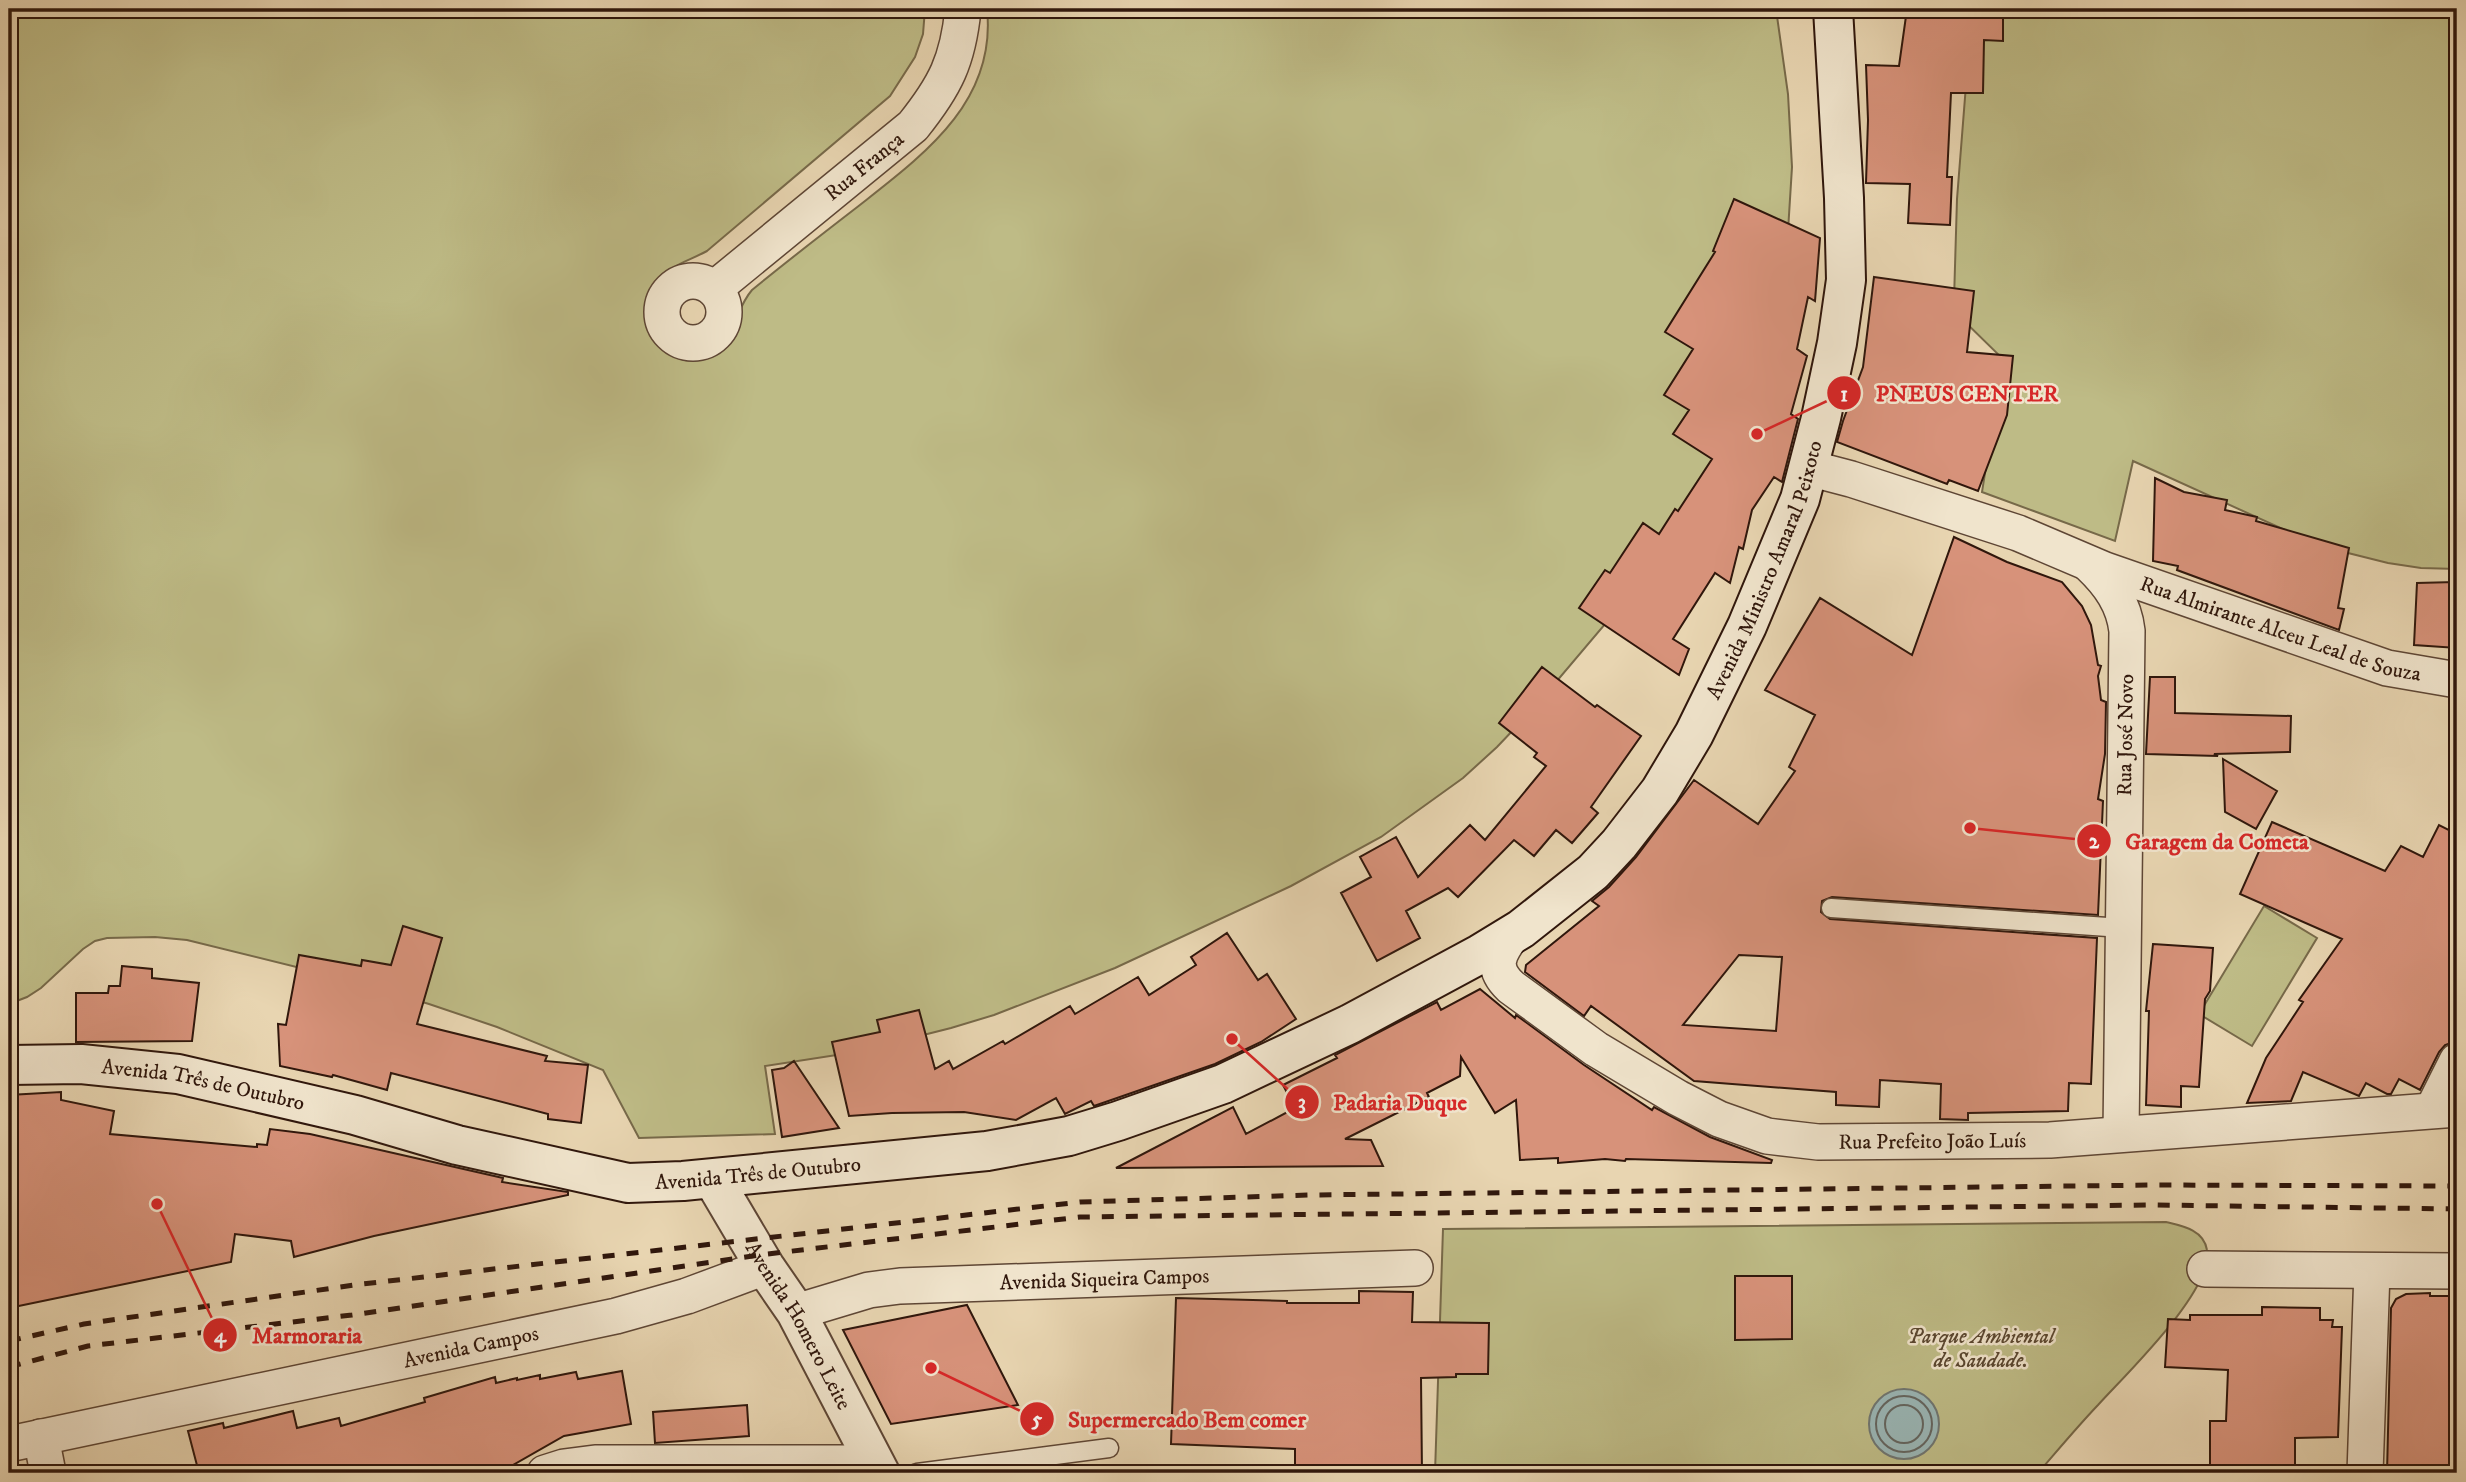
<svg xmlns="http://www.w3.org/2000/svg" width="2466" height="1482" viewBox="0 0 2466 1482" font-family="'IM FELL DW Pica',serif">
  <rect width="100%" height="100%" fill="#e8d5b1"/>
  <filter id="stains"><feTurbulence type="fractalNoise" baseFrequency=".00286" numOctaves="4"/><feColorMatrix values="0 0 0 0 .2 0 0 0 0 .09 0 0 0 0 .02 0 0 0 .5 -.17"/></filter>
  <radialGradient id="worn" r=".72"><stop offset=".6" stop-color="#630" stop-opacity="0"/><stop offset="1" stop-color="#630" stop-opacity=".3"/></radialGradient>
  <!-- green -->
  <path fill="#bebb86" stroke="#776949" stroke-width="2" d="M 9,9 L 925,9 L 923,34 L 915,57 L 890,96 L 707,251 C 683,264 672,262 655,288 C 631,326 671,374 707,357 C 732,345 735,309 752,290 C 786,262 821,235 856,208 C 922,156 997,103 987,9 L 1776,9 L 1788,94 L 1792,167 L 1786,263 L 1726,440 L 1628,597 L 1534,708 L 1497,747 L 1463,778 L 1381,837 L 1291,886 L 1115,968 L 994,1015 L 951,1028 L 856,1052 L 765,1066 L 775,1134 L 639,1138 L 603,1070 L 497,1027 L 429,1004 L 345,979 L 187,940 L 155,937 L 107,938 L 95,941 L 83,949 L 41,988 L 27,997 L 9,1004 Z
    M 1972,9 L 2457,9 L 2457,569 L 2421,568 L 2388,563 L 2320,546 L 2133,461 L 2115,541 L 1982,492 L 2003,359 L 1960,317 L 1954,300 L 1957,199 Z
    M 2264,906 L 2317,938 L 2252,1046 L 2199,1014 Z
    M 2166,1222 C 2183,1226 2204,1230 2207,1250 C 2214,1290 2125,1375 2098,1405 C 2077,1427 2058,1450 2038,1473 L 1435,1473 L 1443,1229 Z"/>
  <!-- water -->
  <path fill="#9ab6b5" stroke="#707671" stroke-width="2" d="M1869 1424a35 35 0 1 1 70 0a35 35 0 1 1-70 0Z"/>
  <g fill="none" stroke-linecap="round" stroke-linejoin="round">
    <!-- shore -->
    <path stroke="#656660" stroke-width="2" d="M1876 1424a28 28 0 1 1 56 0a28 28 0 1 1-56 0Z
      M1885 1424a19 19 0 1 1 38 0a19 19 0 1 1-38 0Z"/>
  </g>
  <!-- building -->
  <path fill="#d7927a" stroke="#30170c" stroke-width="2" fill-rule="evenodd" d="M 1907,9 L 2003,9 L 2003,41 L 1984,40 L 1983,93 L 1951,93 L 1947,177 L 1952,177 L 1950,225 L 1908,223 L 1910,184 L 1866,183 L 1868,120 L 1866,65 L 1899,66 Z
    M 1734,199 L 1820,238 L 1815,301 L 1808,297 L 1797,349 L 1807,356 L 1791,414 L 1798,419 L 1782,482 L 1774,477 L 1752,510 L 1743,549 L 1739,547 L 1730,583 L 1715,573 L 1673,639 L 1689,649 L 1679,675 L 1579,608 L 1605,570 L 1610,573 L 1643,523 L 1659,534 L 1675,509 L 1678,511 L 1712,459 L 1673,434 L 1689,410 L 1664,395 L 1693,349 L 1665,332 L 1715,252 L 1713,251 Z
    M 1874,277 L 1974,291 L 1967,352 L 2013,356 L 2007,415 L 1978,491 L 1949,480 L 1947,484 L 1837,442 L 1843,421 L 1863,367 Z
    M 2155,478 L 2184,492 L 2227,500 L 2225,510 L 2257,517 L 2256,521 L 2349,548 L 2338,608 L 2344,609 L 2339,630 L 2177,570 L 2178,566 L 2153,561 Z
    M 1954,537 L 2007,562 L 2062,582 L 2082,606 L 2091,625 L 2098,665 L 2101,666 L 2098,676 L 2101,700 L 2106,702 L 2105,754 L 2098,799 L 2103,801 L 2098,915 L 1832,897 L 1822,901 L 1821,912 L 1830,919 L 2097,938 L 2091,1084 L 2069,1083 L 2068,1111 L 1968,1113 L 1968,1120 L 1940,1119 L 1941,1084 L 1880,1080 L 1879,1107 L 1836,1105 L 1836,1092 L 1694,1081 L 1591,1006 L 1584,1016 L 1525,972 L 1526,965 L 1599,906 L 1592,901 L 1609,887 L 1636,857 L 1694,780 L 1758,824 L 1795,771 L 1789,767 L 1815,715 L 1765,690 L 1820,598 L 1912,655 ZM 1739,955 L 1782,957 L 1776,1031 L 1683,1025 Z
    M 2455,582 L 2455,594 L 2457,594 L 2457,648 L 2414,645 L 2417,583 Z
    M 1542,667 L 1595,707 L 1597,705 L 1641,736 L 1591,807 L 1598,813 L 1572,843 L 1556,830 L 1534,856 L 1514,840 L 1458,897 L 1448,888 L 1406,911 L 1420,938 L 1377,961 L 1341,893 L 1371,877 L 1360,857 L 1396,837 L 1418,877 L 1470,825 L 1485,840 L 1546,766 L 1534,757 L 1537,753 L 1499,723 Z
    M 2150,677 L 2175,677 L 2175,713 L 2291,716 L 2290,752 L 2214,754 L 2218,756 L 2146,754 Z
    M 2223,759 L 2277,791 L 2256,829 L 2225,812 Z
    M 2272,822 L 2385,871 L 2401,846 L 2423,857 L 2439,825 L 2457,834 L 2457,1034 L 2454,1042 L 2445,1045 L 2439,1052 L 2420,1090 L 2399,1079 L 2391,1094 L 2387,1094 L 2366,1083 L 2359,1096 L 2303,1072 L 2291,1101 L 2247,1103 L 2266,1058 L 2303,1002 L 2299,1000 L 2342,939 L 2240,894 Z
    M 403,926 L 442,938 L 417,1024 L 547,1056 L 545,1061 L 588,1065 L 581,1123 L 548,1119 L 548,1114 L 391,1073 L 387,1090 L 333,1075 L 332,1077 L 280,1066 L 278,1024 L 286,1025 L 299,955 L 361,966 L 362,960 L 391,965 Z
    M 1227,933 L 1258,980 L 1267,974 L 1296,1019 L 1261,1042 L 1215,1064 L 1094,1106 L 1091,1101 L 1065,1114 L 1056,1098 L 1016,1120 L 964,1112 L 892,1113 L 849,1116 L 832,1042 L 880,1032 L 877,1020 L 919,1010 L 935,1069 L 949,1061 L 953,1069 L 1003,1041 L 1005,1044 L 1070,1006 L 1075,1014 L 1138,977 L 1149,995 L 1196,965 L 1191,957 Z
    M 2153,944 L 2213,948 L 2210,991 L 2205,999 L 2199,1087 L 2181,1086 L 2181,1107 L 2146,1105 L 2149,1011 L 2146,1011 Z
    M 122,966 L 152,969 L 152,978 L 199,983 L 192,1041 L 76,1042 L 76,993 L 108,993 L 109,986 L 120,986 Z
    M 1480,989 L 1515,1018 L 1516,1015 L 1584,1065 L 1652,1110 L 1654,1107 L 1710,1137 L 1772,1160 L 1771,1163 L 1626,1159 L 1625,1161 L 1605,1159 L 1558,1163 L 1558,1158 L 1520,1160 L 1516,1100 L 1495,1113 L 1461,1057 L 1460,1076 L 1427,1093 L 1429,1097 L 1345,1139 L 1371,1140 L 1383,1166 L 1116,1168 L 1233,1107 L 1246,1134 L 1295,1108 L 1283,1085 L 1337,1058 L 1335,1055 L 1437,1002 L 1441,1010 Z
    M 794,1061 L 839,1128 L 782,1137 L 772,1070 L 784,1068 Z
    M 61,1092 L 61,1100 L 114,1111 L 110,1134 L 257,1147 L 257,1144 L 267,1145 L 270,1129 L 310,1134 L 503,1178 L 502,1182 L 568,1192 L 568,1195 L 374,1236 L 294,1257 L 291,1241 L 235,1234 L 231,1262 L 9,1308 L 9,1095 Z
    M 1735,1276 L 1792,1276 L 1792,1339 L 1735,1340 Z
    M 1359,1291 L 1413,1292 L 1412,1322 L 1489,1323 L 1488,1374 L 1456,1374 L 1456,1377 L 1421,1378 L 1422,1473 L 1295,1473 L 1295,1449 L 1171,1444 L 1176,1298 L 1287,1301 L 1287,1303 L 1359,1303 Z
    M 2430,1293 L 2430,1296 L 2457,1296 L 2457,1473 L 2387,1473 L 2391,1308 L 2396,1299 L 2406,1294 Z
    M 967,1305 L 1018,1405 L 891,1424 L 843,1330 Z
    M 2262,1307 L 2320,1308 L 2320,1320 L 2333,1320 L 2332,1327 L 2342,1327 L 2338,1437 L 2295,1438 L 2295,1471 L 2210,1473 L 2210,1421 L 2226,1421 L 2228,1370 L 2165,1367 L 2168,1319 L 2190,1320 L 2190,1315 L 2262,1315 Z
    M 622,1371 L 631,1424 L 564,1436 L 499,1473 L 199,1473 L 188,1431 L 223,1423 L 224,1428 L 293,1411 L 297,1428 L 339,1418 L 341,1426 L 425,1402 L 424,1398 L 495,1377 L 496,1383 L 517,1378 L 517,1380 L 540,1375 L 540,1379 L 576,1372 L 578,1379 Z
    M 747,1405 L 749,1436 L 655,1443 L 653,1412 Z"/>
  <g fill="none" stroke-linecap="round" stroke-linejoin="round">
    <defs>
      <path id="service" d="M 1831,908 L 2122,928
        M 917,1473 L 1109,1448"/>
      <g id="minor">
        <circle cx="693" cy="312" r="31"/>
        <path id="s1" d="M 714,289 L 913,126 C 945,86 958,61 963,9"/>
        <path id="s2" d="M 1809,468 L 1851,479 L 2018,533 L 2105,570 L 2387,668 L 2457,680"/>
        <path d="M 2090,565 C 2110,584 2124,604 2127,631 L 2121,1134"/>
        <path id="s3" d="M 1512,935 C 1497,955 1491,968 1511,987 L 1596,1049 L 1678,1098 L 1719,1119 L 1767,1136 L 1818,1142 L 2050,1140 L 2457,1109"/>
        <path d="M 2433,1109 L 2457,1061"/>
        <path d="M 2205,1269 L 2457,1271"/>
        <path id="s4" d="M 796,1312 L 869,1290 L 900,1286 L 1415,1268"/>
        <path d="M 41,1437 L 48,1473"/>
        <path id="s5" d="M 9,1444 L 616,1316 L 687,1296 L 765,1267"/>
        <path d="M 545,1473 L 564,1467 L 595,1463 L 874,1463"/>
        <path d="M 2365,1473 L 2372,1271"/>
      </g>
      <g id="tertiary">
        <path id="s6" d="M 713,1179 L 765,1267 L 796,1312 L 880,1473"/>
      </g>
      <g id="secondary">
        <path id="s7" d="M 9,1065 L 81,1064 L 178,1074 L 355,1115 L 457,1145 L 628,1183 L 683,1181 L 987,1151 L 1069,1136 L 1118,1121 L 1223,1084 L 1350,1024 L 1480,954 L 1521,929 L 1593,872 L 1619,844 L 1660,791 L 1694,734 L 1747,626 L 1800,499 L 1821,418 L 1837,343 L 1846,280 L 1844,198 L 1833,9"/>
      </g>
    </defs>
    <!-- service casing -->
    <use href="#service" stroke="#5e4635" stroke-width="21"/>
    <!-- minor casing -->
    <use href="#minor" stroke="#5e4635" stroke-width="38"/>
    <!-- tertiary casing -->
    <use href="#tertiary" stroke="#5e4635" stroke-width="42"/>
    <!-- secondary casing -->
    <use href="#secondary" stroke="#30170c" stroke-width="42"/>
    <!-- service -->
    <use href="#service" stroke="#f0e4cc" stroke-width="18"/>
    <!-- minor -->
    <use href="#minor" stroke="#f0e4cc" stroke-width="35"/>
    <!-- tertiary -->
    <use href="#tertiary" stroke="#f0e4cc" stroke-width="38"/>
    <!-- secondary -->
    <use href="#secondary" stroke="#f0e4cc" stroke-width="38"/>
    <!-- rail -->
    <path stroke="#30170c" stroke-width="5" stroke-dasharray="12 12" stroke-linecap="butt" d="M 9,1341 L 84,1324 L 354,1285 L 1080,1202 L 1311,1195 L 2156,1185 L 2457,1186
      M 9,1367 L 88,1346 L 352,1315 L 759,1255 L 1080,1217 L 2155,1205 L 2457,1209"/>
  </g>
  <g text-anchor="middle" stroke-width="5" stroke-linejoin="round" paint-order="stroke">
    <!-- street labels -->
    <g font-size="21" fill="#30170c" stroke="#f0e4cc">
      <text dy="7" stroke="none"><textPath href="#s1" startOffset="194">Rua França</textPath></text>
      <text dy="7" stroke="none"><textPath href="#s7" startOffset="2018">Avenida Ministro Amaral Peixoto</textPath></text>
      <text dy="7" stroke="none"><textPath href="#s2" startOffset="499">Rua Almirante Alceu Leal de Souza</textPath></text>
      <text transform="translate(2125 735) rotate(-89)" y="7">Rua José Novo</text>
      <text dy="7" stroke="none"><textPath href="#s7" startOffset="196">Avenida Três de Outubro</textPath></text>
      <text dy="7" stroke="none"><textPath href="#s3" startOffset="523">Rua Prefeito João Luís</textPath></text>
      <text dy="7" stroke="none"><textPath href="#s7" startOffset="763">Avenida Três de Outubro</textPath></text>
      <text dy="7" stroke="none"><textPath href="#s4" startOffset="312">Avenida Siqueira Campos</textPath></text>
      <text dy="7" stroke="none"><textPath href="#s6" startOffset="170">Avenida Homero Leite</textPath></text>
      <text dy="7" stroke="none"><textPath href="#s5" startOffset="472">Avenida Campos</textPath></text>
    </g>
    <!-- park labels -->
    <g font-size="21" font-style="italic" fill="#5b4831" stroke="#f0e4cc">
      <text x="1981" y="1343">Parque Ambiental<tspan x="1981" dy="24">de Saudade.</tspan></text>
    </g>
  </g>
  <!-- callouts -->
  <path fill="none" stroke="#d62828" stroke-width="2.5" d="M1757 434L1844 393M1970 828L2094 841M1232 1039L1302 1102M157 1204L220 1335M931 1368L1037 1419"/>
  <g fill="#d62828" stroke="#f0e4cc" stroke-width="2.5">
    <circle cx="1757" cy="434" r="7"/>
    <circle cx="1970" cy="828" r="7"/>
    <circle cx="1232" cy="1039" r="7"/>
    <circle cx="157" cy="1204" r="7"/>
    <circle cx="931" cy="1368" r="7"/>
    <circle cx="1844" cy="393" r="18"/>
    <circle cx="2094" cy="841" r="18"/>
    <circle cx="1302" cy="1102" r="18"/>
    <circle cx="220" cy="1335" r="18"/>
    <circle cx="1037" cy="1419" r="18"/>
  </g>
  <g font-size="21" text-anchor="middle" font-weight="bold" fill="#fff">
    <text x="1844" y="401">1</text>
    <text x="2094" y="848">2</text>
    <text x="1302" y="1109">3</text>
    <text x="220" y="1342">4</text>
    <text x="1037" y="1426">5</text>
  </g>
  <g font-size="23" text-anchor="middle" font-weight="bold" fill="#d62828" stroke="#f0e4cc" stroke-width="5" stroke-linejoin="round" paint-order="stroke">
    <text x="1967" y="401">PNEUS CENTER</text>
    <text x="2217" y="849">Garagem da Cometa</text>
    <text x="1400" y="1110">Padaria Duque</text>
    <text x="307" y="1343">Marmoraria</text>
    <text x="1187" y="1427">Supermercado Bem comer</text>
  </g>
  <!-- margin -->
  <rect width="2466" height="1482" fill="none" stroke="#e8d5b1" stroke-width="35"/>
  <rect x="10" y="10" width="2445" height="1461" fill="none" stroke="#30170c" stroke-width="3.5"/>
  <rect x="18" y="18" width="2431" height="1447" fill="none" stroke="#30170c" stroke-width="2"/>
  <rect width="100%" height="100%" filter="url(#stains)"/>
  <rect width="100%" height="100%" fill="url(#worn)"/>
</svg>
